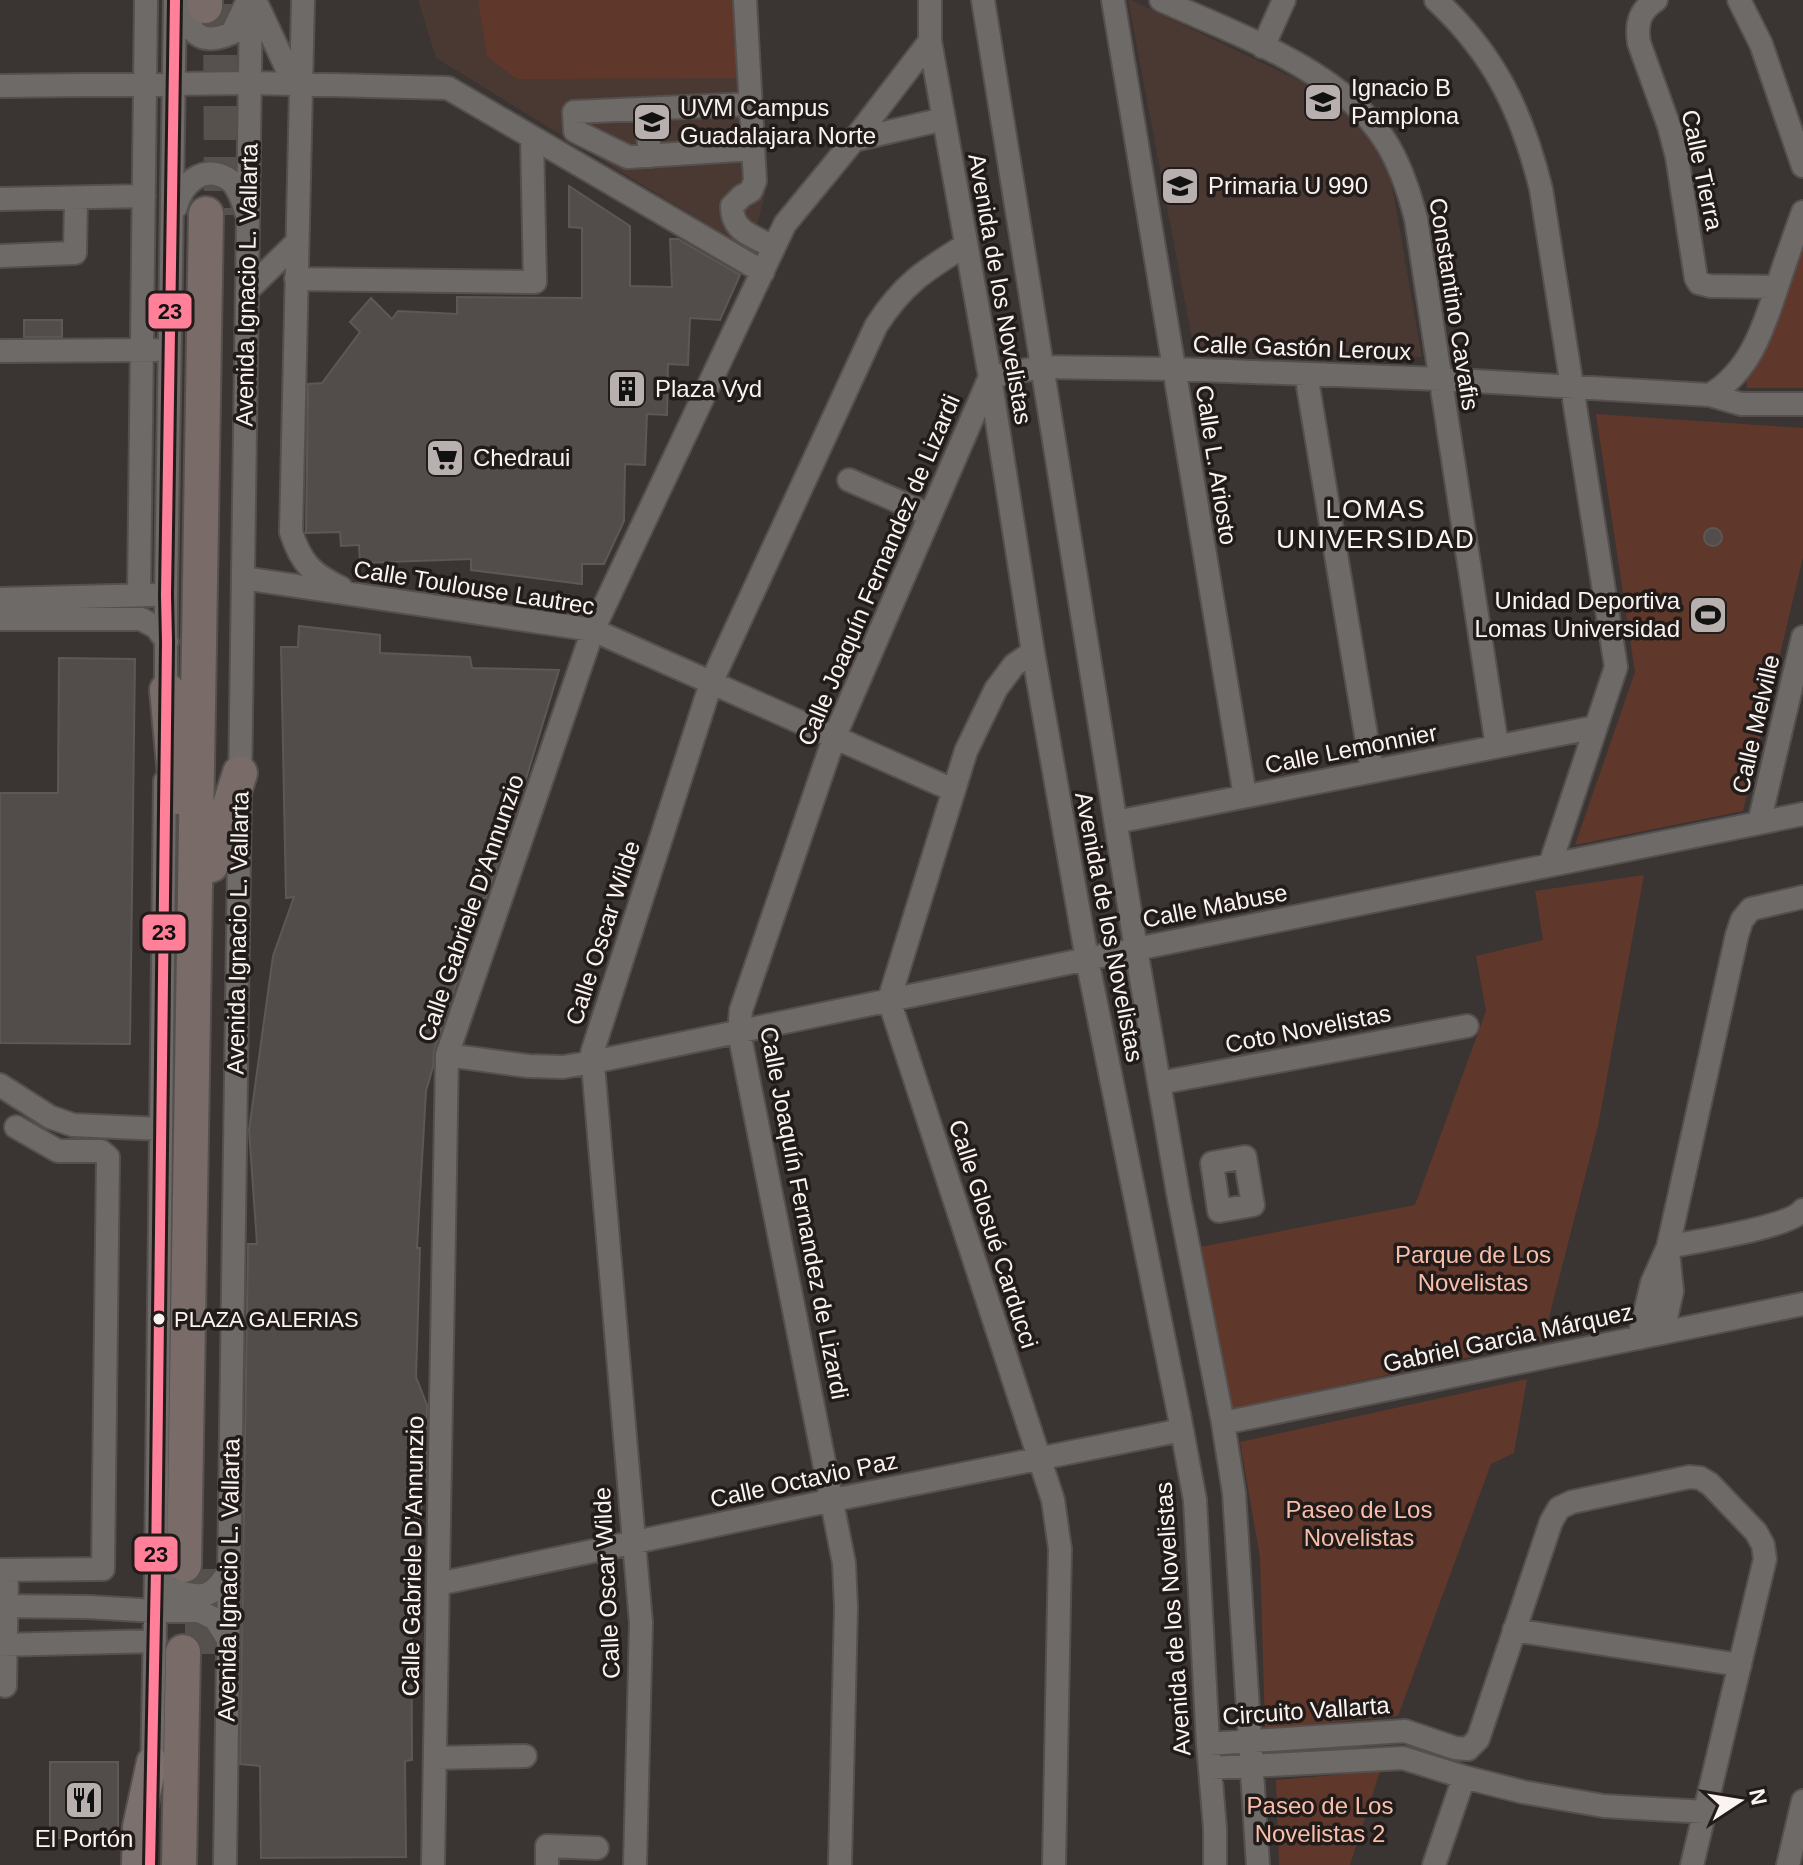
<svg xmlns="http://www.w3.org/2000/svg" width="1803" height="1865" viewBox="0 0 1803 1865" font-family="Helvetica,sans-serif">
  <rect width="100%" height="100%" fill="#3a3432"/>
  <!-- built -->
  <path fill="#4a3833" d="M 418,0 L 757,0 L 767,187 L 750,251 L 436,58 Z
    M 1128,0 L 1131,0 L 1313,87 L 1344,110 L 1367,136 L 1390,174 L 1422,357 L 1194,350 Z"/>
  <!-- green -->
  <path fill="#60382b" d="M 478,0 L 736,0 L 740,78 L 517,79 L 487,56 Z
    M 1803,240 L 1803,388 L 1747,388 L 1746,379 L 1756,366 Z
    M 1596,414 L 1803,428 L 1803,557 L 1743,811 L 1575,845 L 1635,672 Z
    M 1644,875 L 1598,1126 L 1543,1341 L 1232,1409 L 1200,1247 L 1415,1205 L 1486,1011 L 1476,956 L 1543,940 L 1535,891 Z
    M 1527,1379 L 1514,1453 L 1491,1464 L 1398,1716 L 1265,1729 L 1260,1557 L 1240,1442 Z
    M 1380,1771 L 1350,1865 L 1279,1865 L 1276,1780 Z"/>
  <!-- building -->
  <path fill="#524d4b" stroke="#5c5856" stroke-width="2" d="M 569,186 L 630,226 L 630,286 L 672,287 L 670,239 L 678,239 L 740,275 L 720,320 L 690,318 L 688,365 L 668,364 L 667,415 L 647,414 L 645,465 L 625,464 L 624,521 L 604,564 L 582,564 L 582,584 L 471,570 L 471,559 L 360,563 L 359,545 L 341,546 L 340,532 L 306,533 L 308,384 L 322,383 L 360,332 L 350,322 L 371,298 L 392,319 L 398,311 L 457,314 L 457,297 L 582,298 L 582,228 L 569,227 Z
    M 24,320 L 62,320 L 62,337 L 24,337 Z
    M1704 537a9 9 0 1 1 18 0a9 9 0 1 1-18 0Z
    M 299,626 L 380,635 L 380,653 L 470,657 L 472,668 L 559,670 L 519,802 L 486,898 L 483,898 L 462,967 L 434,1050 L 433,1067 L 426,1091 L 417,1248 L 420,1248 L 416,1377 L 427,1405 L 426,1483 L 411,1563 L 412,1760 L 405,1761 L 406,1857 L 261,1858 L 260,1766 L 240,1764 L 248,1244 L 257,1244 L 249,1130 L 273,956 L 294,897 L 286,898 L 281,647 L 298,647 Z
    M 59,658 L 135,659 L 130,1044 L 0,1043 L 0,793 L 58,793 Z
    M 50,1762 L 118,1762 L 118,1838 L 50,1838 Z"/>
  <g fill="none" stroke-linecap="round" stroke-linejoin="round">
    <!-- highway-tunnel -->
    <path stroke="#57514e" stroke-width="34" stroke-dasharray="34 17" stroke-linecap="butt" d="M 220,4 L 221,215
      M 202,1654 L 202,1565"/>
    <defs>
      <path id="minor" d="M 255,0 L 294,84
        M 303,0 L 291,532 C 301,563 312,574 341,588
        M 745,0 L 755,181 L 751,191 L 742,196 L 732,206 C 732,233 754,236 774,247
        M 930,0 L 930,41 L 990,377 L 1033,652 L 1087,959 L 1179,1414 L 1195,1500 L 1208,1744 L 1215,1829 L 1215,1865
        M 983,0 L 1136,949 L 1179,1199 L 1223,1423 L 1234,1493 L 1258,1865
        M 1113,0 L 1245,796
        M 1161,0 C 1233,33 1340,70 1384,139 C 1400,163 1409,191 1416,219 L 1497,746
        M 1436,0 C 1495,55 1522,112 1541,189 L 1616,667 L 1550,865
        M 1656,0 C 1639,11 1636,24 1639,43 L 1669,126 L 1677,157 L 1696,278 L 1699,283 L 1710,286 L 1777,287
        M 1739,0 L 1761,44 L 1803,166
        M 180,1 C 190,31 197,48 232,33 L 248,0
        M 1263,47 L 1284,0
        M 0,86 L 250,83 L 448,88 L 763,272
        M 750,104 L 574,112 L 575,131 L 628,157 L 753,149
        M 646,109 L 650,156
        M 854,140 L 944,119
        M 0,199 L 144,196
        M 176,207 C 182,184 203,163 228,179 C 238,185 243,202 246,212
        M 0,256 L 75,253 L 76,198
        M 296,279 L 535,282 L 532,137
        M 248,290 L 297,242
        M 0,351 L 155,350
        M 1306,374 L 1372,771
        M 1710,395 C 1750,371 1763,329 1777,287 C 1785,262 1794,237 1803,212
        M 849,480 L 930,515
        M 243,578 L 593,630 L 953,790
        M 139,595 L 146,0
        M 0,599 L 153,595
        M 0,619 L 141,619 L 156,627 L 167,642
        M 1033,652 L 1014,665 L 996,689 L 966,751 L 889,1000 L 1053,1500 L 1060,1549 L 1054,1865
        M 166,703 L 166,595 L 175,0
        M 1116,822 L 1596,727
        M 1759,823 L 1803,637
        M 447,1055 L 528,1066 L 563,1067 L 593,1062 L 1087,959 L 1803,814
        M 1159,1083 L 1467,1026
        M 0,1085 L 50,1117 L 73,1125 L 161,1129
        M 1245,1157 L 1253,1205 L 1219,1211 L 1212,1163 Z
        M 1668,1247 C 1695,1241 1788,1228 1803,1210
        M 1663,1332 L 1672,1291 L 1668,1252
        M 1639,1338 L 1652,1283 L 1668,1247 L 1737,935 L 1742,920 L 1751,909 L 1803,897
        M 1223,1423 L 1803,1304
        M 0,1570 L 103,1569 L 108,1157 L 101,1151 L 58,1151 L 16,1127
        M 156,1570 L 167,1589 C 200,1598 210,1602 229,1571
        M 438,1584 L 833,1500 L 1182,1430
        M 0,1606 L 88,1607 L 155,1611 L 199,1611 L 215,1619 L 227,1638
        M 1514,1630 L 1740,1665
        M 0,1645 L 155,1641
        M 5,1686 L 7,1570
        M 1208,1744 L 1405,1731 L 1455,1748 L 1468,1749 L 1478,1739 L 1551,1522 L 1559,1508 L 1572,1502 L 1689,1477 L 1700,1478 L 1710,1484 L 1756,1532 L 1763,1545 L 1765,1559 L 1692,1865
        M 435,1758 L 525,1756
        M 1210,1768 L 1403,1758 L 1464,1777 L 1523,1792 L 1604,1806 L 1705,1812
        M 152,1775 L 156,1570 L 165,781
        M 225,1865 L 251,0
        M 433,1865 L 447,1055 L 593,630 L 774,247 L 785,224 L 854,140 L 930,41
        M 547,1865 L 547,1846 L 597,1848
        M 635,1865 L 641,1623 L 592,1053 L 711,683 L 876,326 C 903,284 925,270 966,245
        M 840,1865 L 846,1607 L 844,1563 L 739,1032 L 741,1010 L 834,738 L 990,377 L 1042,367 L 1174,369 L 1440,379 L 1710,395 L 1741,404 L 1803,404
        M 1434,1865 L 1464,1777
        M 1788,1865 L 1803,1801"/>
      <path id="major" d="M 137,1865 L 138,1827 L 152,1762"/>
      <path id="highway" d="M 205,6 L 205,0
        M 167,690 L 177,797
        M 211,865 L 240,773
        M 184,1565 L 206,214
        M 179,1865 L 183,1652"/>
    </defs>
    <!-- minor casing -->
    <use href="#minor" stroke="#55504e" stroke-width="26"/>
    <!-- major casing -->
    <use href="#major" stroke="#55504e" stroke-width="34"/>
    <!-- highway casing -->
    <use href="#highway" stroke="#55504e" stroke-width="38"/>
    <!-- minor -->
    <use href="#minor" stroke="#6e6a68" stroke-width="22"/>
    <!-- major -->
    <use href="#major" stroke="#7b706e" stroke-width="30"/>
    <!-- highway -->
    <use href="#highway" stroke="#786b68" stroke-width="34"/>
    <defs>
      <path id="bus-1" d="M 150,1865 L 156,1570 L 167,642 L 166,595 L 175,0"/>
    </defs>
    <!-- bus-1 casing -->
    <use href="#bus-1" stroke="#211b1a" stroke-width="16"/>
    <!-- bus-1 -->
    <use href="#bus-1" stroke="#ff8098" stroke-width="10"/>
  </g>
  <!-- icons -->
  <defs>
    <symbol id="school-square" viewBox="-11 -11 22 22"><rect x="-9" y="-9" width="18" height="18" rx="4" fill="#b7b0ae" stroke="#211b1a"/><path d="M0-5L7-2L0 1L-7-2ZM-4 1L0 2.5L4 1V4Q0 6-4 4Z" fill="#111"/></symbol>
    <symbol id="university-square" viewBox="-11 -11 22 22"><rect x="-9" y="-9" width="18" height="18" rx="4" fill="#b7b0ae" stroke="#211b1a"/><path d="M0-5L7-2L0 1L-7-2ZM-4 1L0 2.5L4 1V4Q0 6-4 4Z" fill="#111"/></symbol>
    <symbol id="building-square" viewBox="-11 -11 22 22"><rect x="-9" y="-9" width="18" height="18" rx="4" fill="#b7b0ae" stroke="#211b1a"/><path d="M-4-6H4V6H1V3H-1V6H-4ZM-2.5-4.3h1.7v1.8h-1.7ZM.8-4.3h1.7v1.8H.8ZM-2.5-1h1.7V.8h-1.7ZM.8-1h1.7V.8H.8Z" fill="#111"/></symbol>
    <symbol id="supermarket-square" viewBox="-11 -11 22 22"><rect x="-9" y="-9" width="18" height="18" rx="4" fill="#b7b0ae" stroke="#211b1a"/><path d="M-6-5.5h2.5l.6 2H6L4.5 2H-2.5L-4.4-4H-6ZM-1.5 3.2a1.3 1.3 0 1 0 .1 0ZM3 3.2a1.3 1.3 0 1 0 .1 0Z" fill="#111"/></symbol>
    <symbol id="stadium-square" viewBox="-11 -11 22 22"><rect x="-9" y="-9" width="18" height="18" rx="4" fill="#b7b0ae" stroke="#211b1a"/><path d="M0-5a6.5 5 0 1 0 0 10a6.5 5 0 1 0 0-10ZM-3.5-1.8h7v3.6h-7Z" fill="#111"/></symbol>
    <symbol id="restaurant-square" viewBox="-11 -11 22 22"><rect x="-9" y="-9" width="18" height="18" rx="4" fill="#b7b0ae" stroke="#211b1a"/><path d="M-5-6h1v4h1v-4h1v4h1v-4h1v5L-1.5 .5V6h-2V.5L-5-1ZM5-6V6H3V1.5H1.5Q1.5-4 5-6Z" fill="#111"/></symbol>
  </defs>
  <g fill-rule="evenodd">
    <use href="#school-square" x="1301" y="80" width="44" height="44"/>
    <use href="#university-square" x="630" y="100" width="44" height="44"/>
    <use href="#school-square" x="1158" y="164" width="44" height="44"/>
    <use href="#building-square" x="605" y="367" width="44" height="44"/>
    <use href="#supermarket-square" x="423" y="436" width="44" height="44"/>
    <use href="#stadium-square" x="1686" y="593" width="44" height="44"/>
    <use href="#restaurant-square" x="62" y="1778" width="44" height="44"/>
  </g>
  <!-- markers -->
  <circle fill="#fbf3f0" stroke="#211b1a" stroke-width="3" cx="159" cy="1319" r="7"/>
  <g text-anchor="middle" stroke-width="7" stroke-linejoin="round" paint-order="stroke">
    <!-- bus labels -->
    <g font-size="22" fill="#fbf3f0" stroke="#211b1a" text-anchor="start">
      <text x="174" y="1327">PLAZA GALERIAS</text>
    </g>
    <!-- poi labels -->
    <g font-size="24" fill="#fbf3f0" stroke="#211b1a" text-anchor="start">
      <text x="1351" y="96">Ignacio B<tspan x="1351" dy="28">Pamplona</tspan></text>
      <text x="680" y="116">UVM Campus<tspan x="680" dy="28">Guadalajara Norte</tspan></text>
      <text x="1208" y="194">Primaria U 990</text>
      <text x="655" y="397">Plaza Vyd</text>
      <text x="473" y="466">Chedraui</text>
      <text x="1680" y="609" text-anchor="end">Unidad Deportiva<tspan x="1680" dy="28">Lomas Universidad</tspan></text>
      <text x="84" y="1847" text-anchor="middle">El Portón</text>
    </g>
    <!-- street labels -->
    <g font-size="24" fill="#fbf3f0" stroke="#211b1a">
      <text transform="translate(1702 170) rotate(78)" y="8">Calle Tierra</text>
      <text transform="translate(247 285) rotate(-89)" y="8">Avenida Ignacio L. Vallarta</text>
      <text transform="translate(1000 289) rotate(80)" y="8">Avenida de los Novelistas</text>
      <text transform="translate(1454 304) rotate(81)" y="8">Constantino Cavafis</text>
      <text transform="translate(1302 348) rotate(2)" y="8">Calle Gastón Leroux</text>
      <text transform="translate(1216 465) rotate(81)" y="8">Calle L. Ariosto</text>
      <text transform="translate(879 570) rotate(-67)" y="8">Calle Joaquín Fernandez de Lizardi</text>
      <text transform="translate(474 588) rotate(9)" y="8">Calle Toulouse Lautrec</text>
      <text transform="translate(1756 724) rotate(-77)" y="8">Calle Melville</text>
      <text transform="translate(1351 749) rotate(-11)" y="8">Calle Lemonnier</text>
      <text transform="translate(1215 906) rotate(-11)" y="8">Calle Mabuse</text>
      <text transform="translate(471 908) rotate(-71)" y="8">Calle Gabriele D'Annunzio</text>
      <text transform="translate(1109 927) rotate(79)" y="8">Avenida de los Novelistas</text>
      <text transform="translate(238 933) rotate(-89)" y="8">Avenida Ignacio L. Vallarta</text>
      <text transform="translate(603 933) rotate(-72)" y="8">Calle Oscar Wilde</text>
      <text transform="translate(1308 1029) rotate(-11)" y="8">Coto Novelistas</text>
      <text transform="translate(804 1213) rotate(79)" y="8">Calle Joaquín Fernandez de Lizardi</text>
      <text transform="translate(993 1234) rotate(72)" y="8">Calle Glosué Carducci</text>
      <text transform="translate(1508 1338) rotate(-12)" y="8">Gabriel Garcia Márquez</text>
      <text transform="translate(804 1480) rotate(-12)" y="8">Calle Octavio Paz</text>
      <text transform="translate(413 1556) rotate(-89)" y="8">Calle Gabriele D'Annunzio</text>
      <text transform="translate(229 1580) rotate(-89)" y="8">Avenida Ignacio L. Vallarta</text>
      <text transform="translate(607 1583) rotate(-93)" y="8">Calle Oscar Wilde</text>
      <text transform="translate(1173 1619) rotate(-94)" y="8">Avenida de los Novelistas</text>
      <text transform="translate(1306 1711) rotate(-4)" y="8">Circuito Vallarta</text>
    </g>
    <!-- park labels -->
    <g font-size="24" fill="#f8beaa" stroke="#211b1a">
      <text x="1473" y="1263">Parque de Los<tspan x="1473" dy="28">Novelistas</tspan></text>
      <text x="1359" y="1518">Paseo de Los<tspan x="1359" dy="28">Novelistas</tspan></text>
      <text x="1320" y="1814">Paseo de Los<tspan x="1320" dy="28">Novelistas 2</tspan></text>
    </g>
    <!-- neighbourhood labels -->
    <g font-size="26" letter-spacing="2" fill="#fbf3f0" stroke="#211b1a">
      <text x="1376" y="518">LOMAS<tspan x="1376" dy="30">UNIVERSIDAD</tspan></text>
    </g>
  </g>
  <g stroke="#211b1a" stroke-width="3">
    <rect x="147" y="292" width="46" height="38" rx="8" fill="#ff8098"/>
    <rect x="141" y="913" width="46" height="39" rx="8" fill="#ff8098"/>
    <rect x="133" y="1535" width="46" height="38" rx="8" fill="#ff8098"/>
  </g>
  <g font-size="22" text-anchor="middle" font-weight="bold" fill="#111">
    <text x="170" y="319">23</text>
    <text x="164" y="940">23</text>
    <text x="156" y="1562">23</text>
  </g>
  <!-- north arrow -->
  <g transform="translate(1739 1801) rotate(78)" stroke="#211b1a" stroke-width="6" paint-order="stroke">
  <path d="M0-6L14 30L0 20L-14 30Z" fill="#fbf3f0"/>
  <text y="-12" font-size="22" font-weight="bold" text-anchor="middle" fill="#fbf3f0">N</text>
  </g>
</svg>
